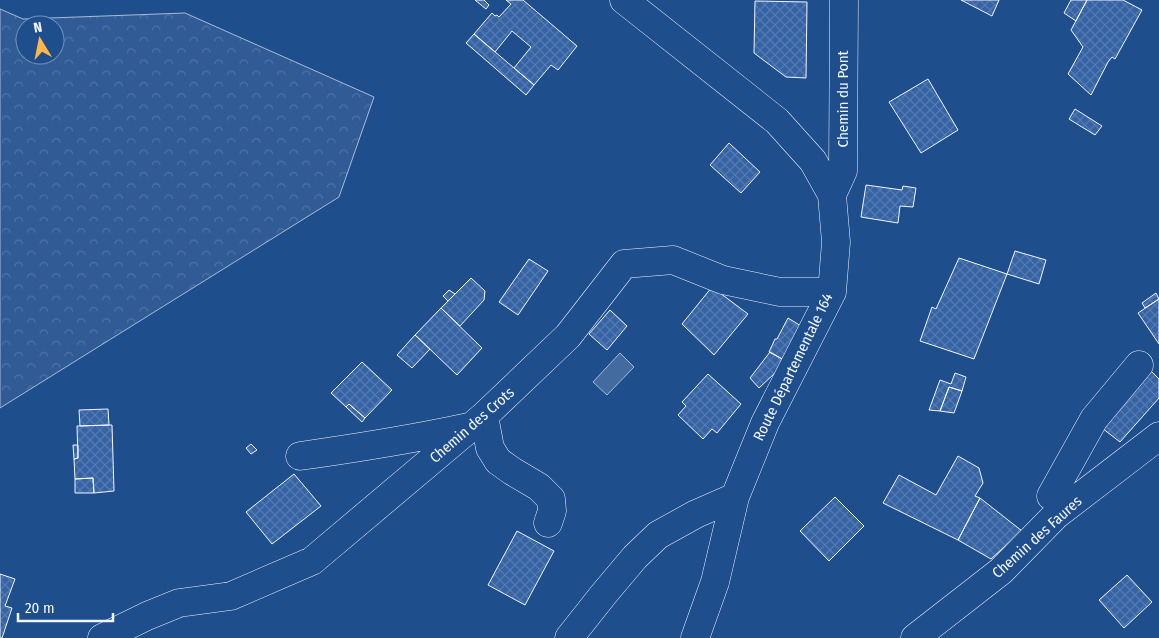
<svg xmlns="http://www.w3.org/2000/svg" width="1159" height="638" viewBox="0 0 1159 638" font-family="'Fira Sans Condensed',sans-serif">
  <defs>
    <pattern id="forest-crowns" width="20" height="18" patternUnits="userSpaceOnUse" patternTransform="scale(1.25)"><rect width="20" height="18" fill="#305b95"/><path d="M2 6a3 3 0 1 1 6 0M12 15a3 3 0 1 1 6 0" fill="none" stroke="#4e73a5"/></pattern>
    <pattern id="building-cross-hatch" width="8" height="8" patternUnits="userSpaceOnUse" patternTransform="scale(1.25)"><rect width="8" height="8" fill="#3563a3"/><path d="M0 0l8 8M0 8l8-8" fill="none" stroke="#537ab1"/></pattern>
  </defs>
  <rect width="100%" height="100%" fill="#1f4e8c"/>
  <!-- forest -->
  <path fill="url(#forest-crowns)" stroke="#a8bbd7" fill-rule="evenodd" d="M 0,9 L 23,19 L 185,13 L 374,97 L 339,197 L 0,408 ZM 25,25 L 55,25 L 55,55 L 25,55 Z"/>
  <!-- water -->
  <path fill="#446ba0" stroke="#a8bbd7" d="M 620,353 L 634,367 L 607,395 L 593,382 Z"/>
  <!-- building -->
  <path fill="url(#building-cross-hatch)" stroke="#f2f6ff" d="M 475,0 L 484,0 L 489,5 L 486,9 Z
    M 506,0 L 523,0 L 577,46 L 558,70 L 551,65 L 534,85 L 514,68 L 531,47 L 512,31 L 495,52 L 474,34 L 492,13 L 495,16 L 497,15 L 499,17 L 511,4 Z
    M 961,0 L 999,0 L 992,16 Z
    M 1071,0 L 1087,0 L 1076,21 L 1064,13 Z
    M 1087,0 L 1123,0 L 1142,10 L 1115,59 L 1112,57 L 1108,62 L 1091,95 L 1068,74 L 1083,47 L 1071,30 Z
    M 755,1 L 807,2 L 806,78 L 786,77 L 754,53 Z
    M 474,34 L 534,85 L 526,95 L 466,43 Z
    M 928,79 L 958,130 L 921,153 L 889,102 Z
    M 1075,109 L 1102,126 L 1095,135 L 1069,119 Z
    M 729,143 L 760,172 L 741,193 L 710,165 Z
    M 866,185 L 902,190 L 903,186 L 916,188 L 913,207 L 900,206 L 898,223 L 861,217 Z
    M 1015,251 L 1046,260 L 1039,284 L 1007,274 Z
    M 959,258 L 1007,274 L 974,359 L 920,341 L 932,307 L 936,309 Z
    M 529,259 L 548,271 L 518,315 L 499,302 Z
    M 471,278 L 485,291 L 484,300 L 460,326 L 441,308 Z
    M 712,287 L 748,314 L 714,355 L 682,324 Z
    M 449,290 L 455,294 L 448,301 L 443,296 Z
    M 1156,293 L 1159,299 L 1145,308 L 1142,303 Z
    M 1159,299 L 1159,344 L 1138,313 Z
    M 441,308 L 482,348 L 457,375 L 415,335 Z
    M 610,310 L 627,326 L 607,350 L 589,334 Z
    M 788,318 L 801,326 L 784,360 L 769,352 L 775,339 L 777,339 Z
    M 415,335 L 430,349 L 412,368 L 397,355 Z
    M 770,352 L 784,360 L 776,372 L 759,388 L 750,378 Z
    M 362,362 L 392,390 L 365,418 L 349,404 L 346,407 L 331,393 Z
    M 1150,370 L 1159,379 L 1159,398 L 1120,442 L 1102,428 Z
    M 955,373 L 966,377 L 962,391 L 949,387 L 940,411 L 929,410 L 940,380 L 951,384 Z
    M 708,374 L 741,404 L 717,433 L 712,429 L 703,439 L 678,415 L 686,406 L 682,402 Z
    M 949,387 L 962,391 L 954,413 L 940,411 Z
    M 349,404 L 365,418 L 362,422 L 346,407 Z
    M 108,409 L 109,425 L 80,426 L 79,410 Z
    M 112,425 L 114,491 L 94,493 L 93,478 L 75,479 L 74,459 L 78,458 L 77,426 Z
    M 251,444 L 257,450 L 251,454 L 246,448 Z
    M 73,445 L 78,445 L 78,458 L 74,459 Z
    M 958,456 L 979,468 L 983,483 L 975,496 L 980,498 L 958,540 L 883,503 L 899,475 L 936,495 Z
    M 294,474 L 321,506 L 272,544 L 246,512 Z
    M 93,478 L 94,493 L 75,493 L 75,479 Z
    M 835,497 L 864,526 L 829,561 L 800,531 Z
    M 980,498 L 1022,531 L 991,559 L 958,540 Z
    M 517,531 L 554,551 L 525,605 L 488,585 Z
    M 0,574 L 15,579 L 5,606 L 12,608 L 2,638 L 0,638 Z
    M 1127,575 L 1152,602 L 1124,628 L 1099,600 Z"/>
  <g fill="none" stroke-linecap="round" stroke-linejoin="round">
    <defs>
      <path id="minor" d="M 624,0 L 777,121 L 813,161 L 832,195 L 836,242 L 832,292 L 765,423 L 735,497 L 715,582 L 695,638
        M 832,195 L 843,171 L 844,0
        M 484,416 L 490,448 L 498,461 L 512,471 L 539,487 L 551,499 L 552,511 L 548,523
        M 300,456 C 357,448 413,439 469,427
        M 1051,496 L 1094,419 L 1139,365
        M 102,638 L 147,616 L 179,603 L 231,596 L 312,561 L 484,416 L 568,336 L 624,264 L 673,260 L 723,280 L 780,292 L 832,292
        M 569,638 L 603,595 L 635,557 L 658,535 L 696,514 L 735,497
        M 915,638 L 1001,571 L 1056,515 L 1159,436"/>
    </defs>
    <!-- minor casing -->
    <use href="#minor" stroke="#f2f6ff" stroke-width="29"/>
    <!-- minor -->
    <use href="#minor" stroke="#1f4e8c" stroke-width="28"/>
  </g>
  <g text-anchor="middle" stroke-width="4" stroke-linejoin="round" paint-order="stroke">
    <!-- street labels -->
    <g font-size="15" fill="#f2f6ff" stroke="#1f4e8c">
      <text transform="translate(843 99) rotate(-90)" y="5">Chemin du Pont</text>
      <text transform="translate(793 367) rotate(-64)" y="5">Route Départementale 164</text>
      <text transform="translate(472 425) rotate(-41)" y="5">Chemin des Crots</text>
      <text transform="translate(1037 537) rotate(-42)" y="5">Chemin des Faures</text>
    </g>
  </g>
  <!-- north arrow -->
  <g transform="translate(40 40) rotate(350)"><circle r="24" fill="#1f4e8c" stroke="#7391ba"/>
  <path d="M0-4L9 19L0 12L-9 19Z" fill="#ffb74d"/>
  <text y="-8" font-size="14" font-weight="bold" text-anchor="middle" fill="#f2f6ff">N</text>
  </g>
  <!-- scale -->
  <path d="M18 613v8h95v-8" fill="none" stroke="#f2f6ff" stroke-width="2.5"/>
  <text x="25" y="613" font-size="15" fill="#f2f6ff" stroke="#1f4e8c" stroke-width="4" paint-order="stroke">20 m</text>
</svg>
